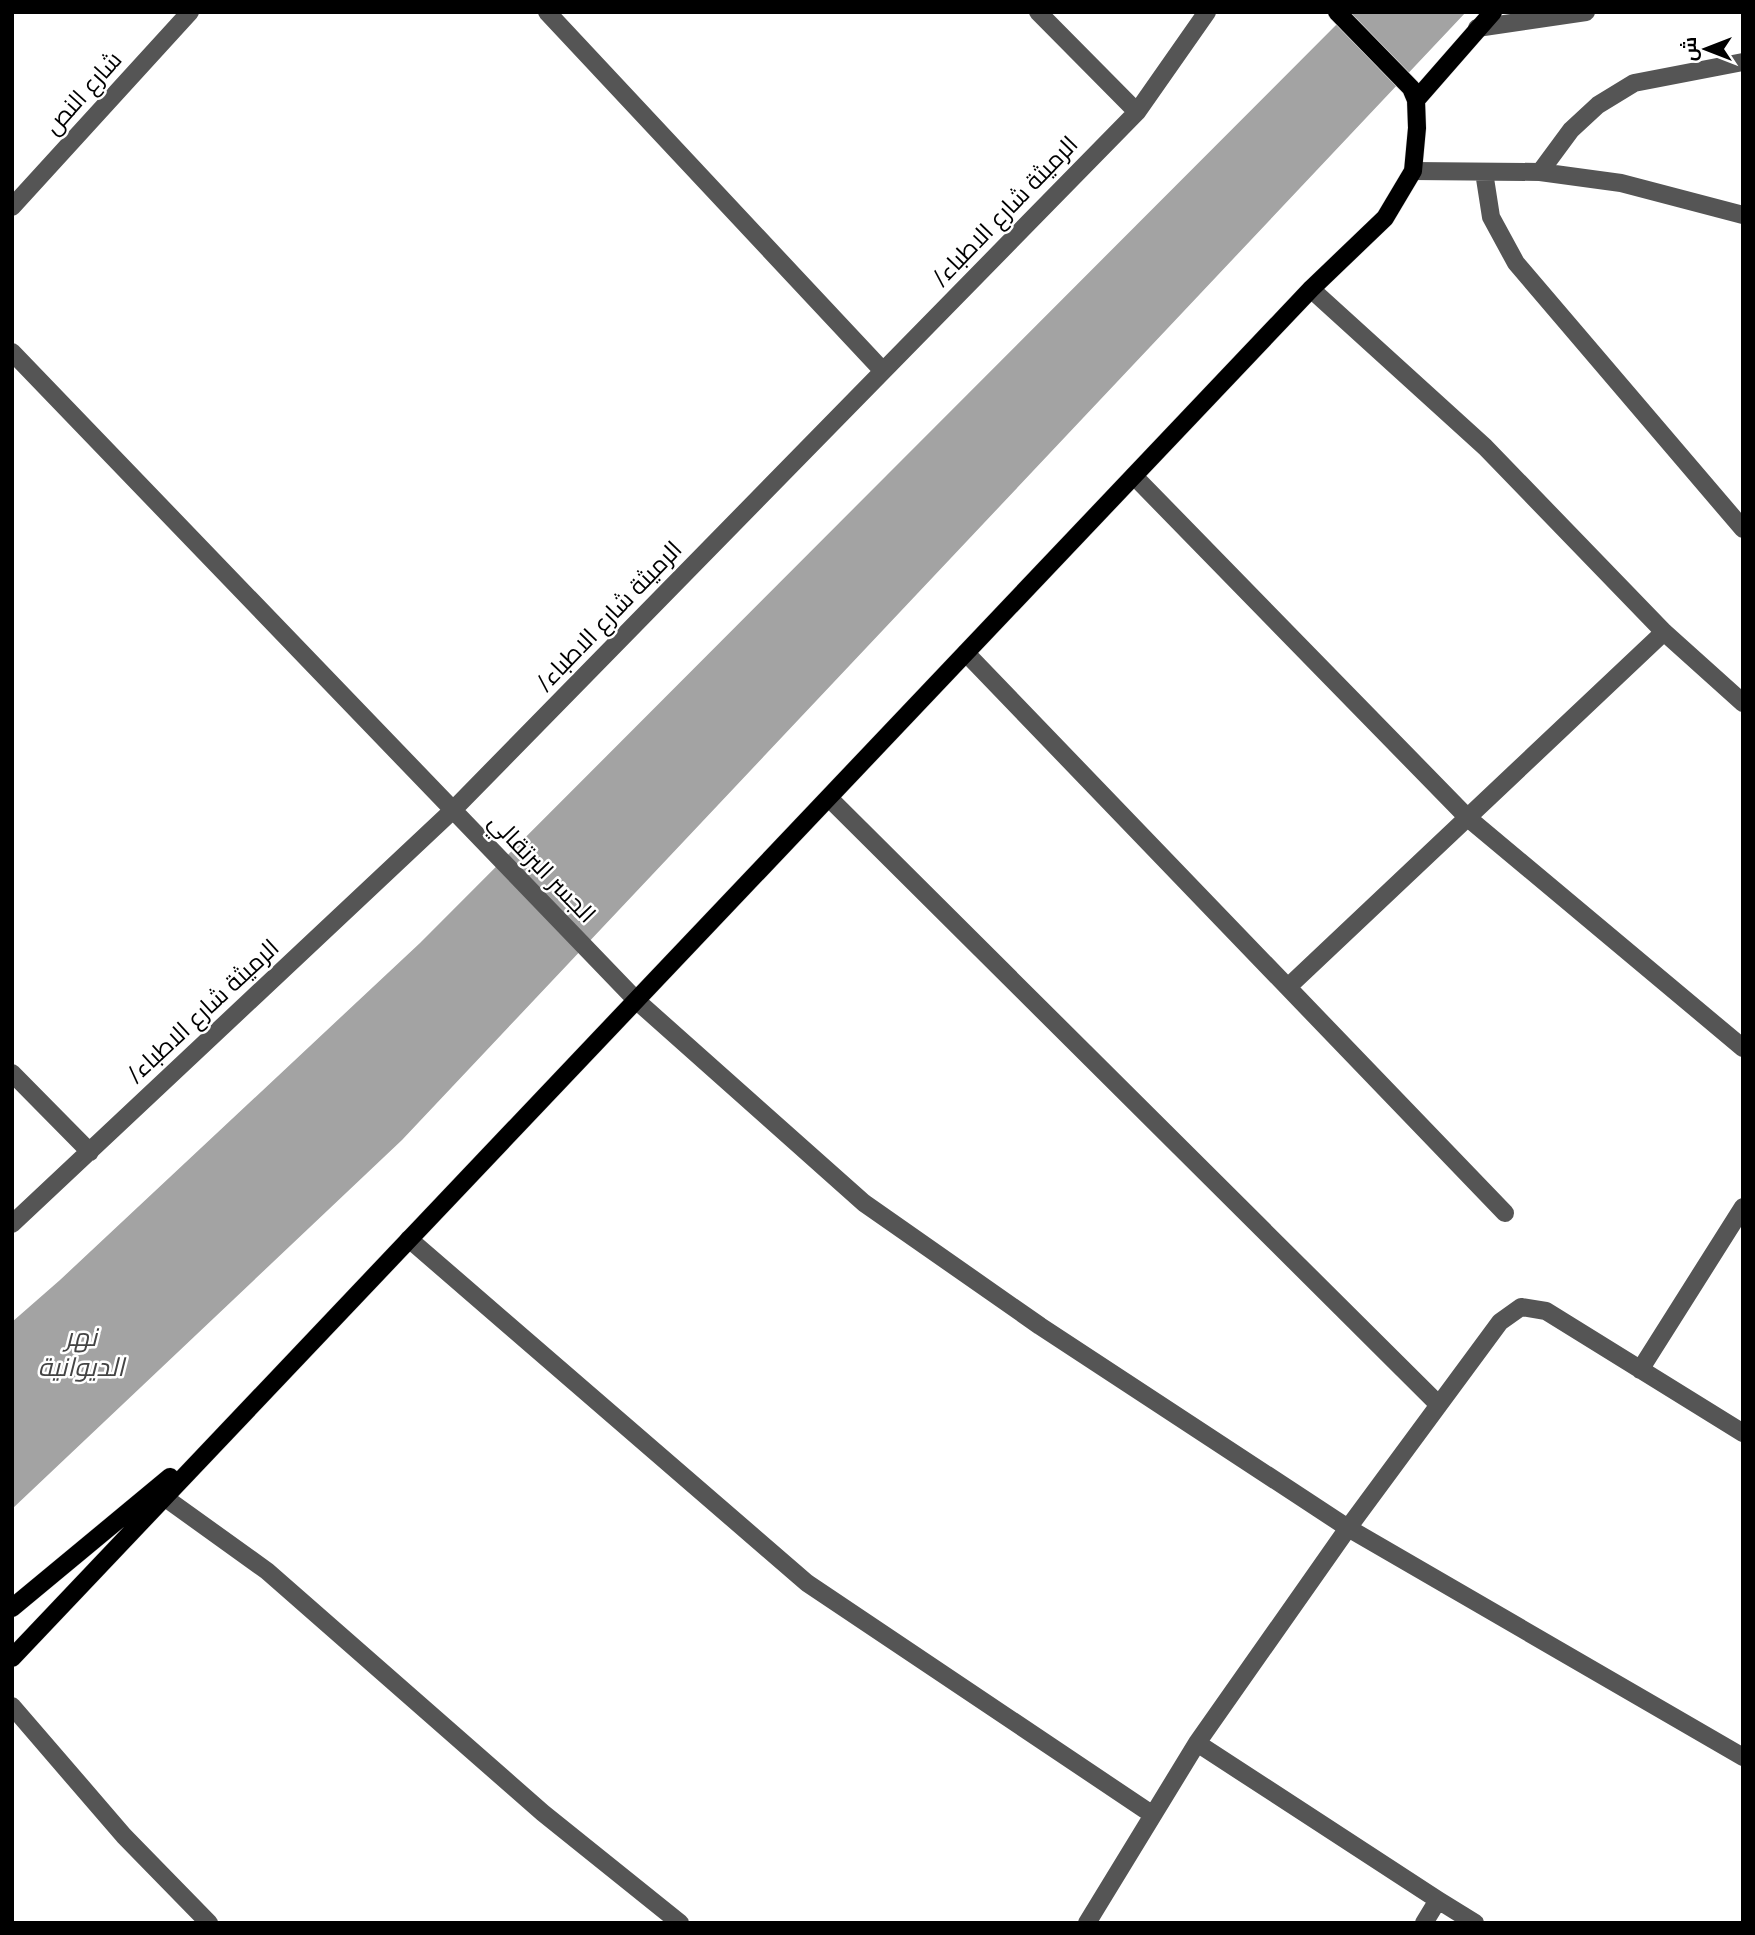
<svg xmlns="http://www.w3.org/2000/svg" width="1755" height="1935" viewBox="0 0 1755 1935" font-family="'Public Sans',Cairo,sans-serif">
  <rect width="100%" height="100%" fill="#fff"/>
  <!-- water -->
  <path fill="#a3a3a3" d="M 1349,12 L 1466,12 L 402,1140 L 12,1509 L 12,1322 L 60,1280 L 420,943 Z"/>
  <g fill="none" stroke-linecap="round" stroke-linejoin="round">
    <defs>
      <path id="major" d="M 1416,100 L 1493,12
        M 12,1608 L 170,1477
        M 12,1658 L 1311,289 L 1385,218 L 1413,171 L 1417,128 L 1416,100 L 1411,88 L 1337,12"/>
    </defs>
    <!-- major casing -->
    <use href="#major" stroke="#dbdbdb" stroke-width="19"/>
    <!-- minor -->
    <path stroke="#555" stroke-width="18" d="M 547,12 L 883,371
      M 1038,12 L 1137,112
      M 1477,28 L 1586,12
      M 1413,171 L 1540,172 L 1621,183 L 1743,215
      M 1484,172 L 1491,217 L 1516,263 L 1743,529
      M 1540,172 L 1571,130 L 1598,105 L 1634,83 L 1743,62
      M 12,207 L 190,12
      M 1311,289 L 1485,447 L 1664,632 L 1743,703
      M 12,352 L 637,1001 L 864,1203 L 1040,1326 L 1348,1528 L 1743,1757
      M 1134,476 L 1468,818 L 1743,1048
      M 966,653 L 1505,1213
      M 829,798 L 1439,1405
      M 1288,987 L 1664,632
      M 12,1073 L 90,1152
      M 12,1224 L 453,810 L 1137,112 L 1207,12
      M 409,1239 L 807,1583 L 1153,1815
      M 1640,1370 L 1743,1207
      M 164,1497 L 267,1571 L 543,1813 L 680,1923
      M 12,1706 L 124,1836 L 209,1923
      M 1197,1743 L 1438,1900 L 1475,1923
      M 1087,1923 L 1197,1743 L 1348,1528 L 1500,1322 L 1521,1307 L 1546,1311 L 1743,1433
      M 1424,1923 L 1438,1900"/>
    <!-- major -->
    <use href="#major" stroke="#000" stroke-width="18"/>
  </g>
  <g text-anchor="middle" stroke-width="5" stroke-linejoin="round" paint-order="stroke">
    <!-- street labels -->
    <g font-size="24" fill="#000" stroke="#fff">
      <text transform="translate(83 93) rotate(-48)" y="8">شارع النص</text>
      <text transform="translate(1005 211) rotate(-46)" y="8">/الرميثة شارع الاطباء</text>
      <text transform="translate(609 616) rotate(-46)" y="8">/الرميثة شارع الاطباء</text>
      <text transform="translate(542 868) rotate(46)" y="8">الجسر البرتقالي</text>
      <text transform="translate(203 1011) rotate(-43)" y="8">/الرميثة شارع الاطباء</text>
    </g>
    <!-- water labels -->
    <g font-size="26" font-style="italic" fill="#444" stroke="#fff">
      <text x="81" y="1346">نهر<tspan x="81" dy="30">الديوانية</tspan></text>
    </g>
  </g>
  <!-- border -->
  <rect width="1755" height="1935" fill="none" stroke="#000000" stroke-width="28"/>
  <!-- north arrow -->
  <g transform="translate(1706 49) rotate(270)" stroke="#ffffff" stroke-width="5" paint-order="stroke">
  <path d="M0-5L12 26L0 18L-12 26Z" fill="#000000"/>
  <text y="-10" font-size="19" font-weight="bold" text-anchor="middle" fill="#000000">ش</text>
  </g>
</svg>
